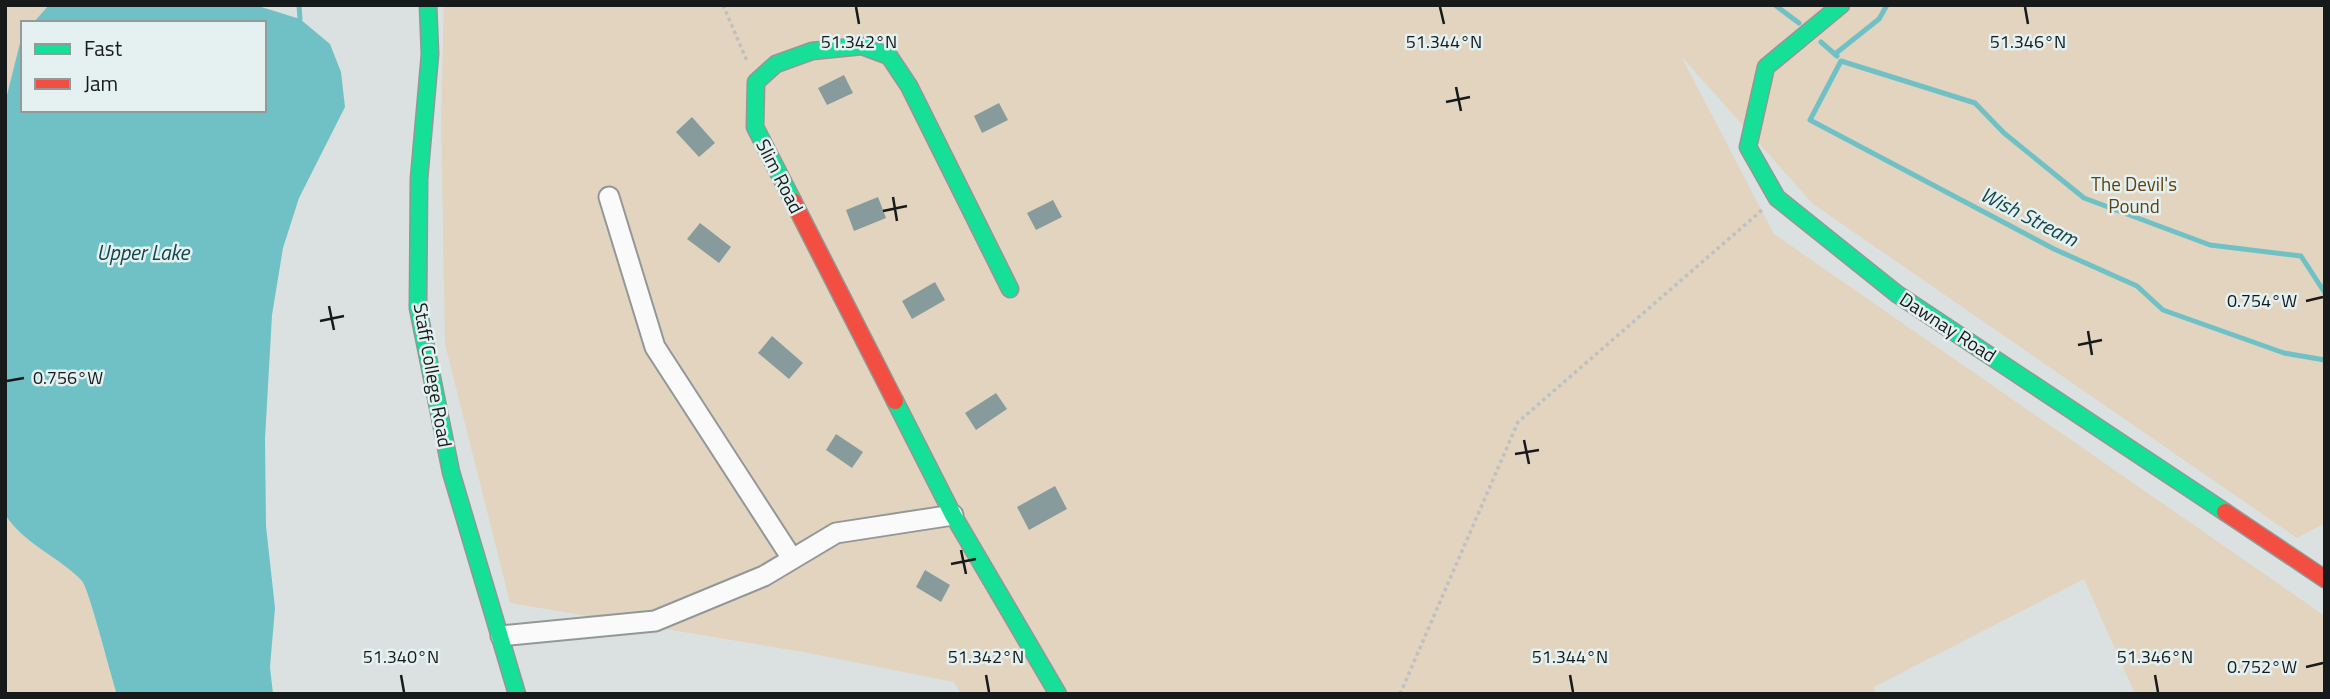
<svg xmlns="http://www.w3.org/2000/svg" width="2330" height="699" viewBox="0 0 2330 699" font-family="'Titillium Web',sans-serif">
  <rect width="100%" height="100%" fill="#dbe1e1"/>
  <!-- green -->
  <path fill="#e2d4bf" d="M 5,5 L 49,5 L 33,23 L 23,23 L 23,34 L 5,103 Z
    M 444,5 L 2325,5 L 2325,523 L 2297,538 L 1813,204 L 1681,56 L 1774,234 L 2325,616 L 2325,694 L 2135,694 L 2084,579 L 1874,687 L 1875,694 L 961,694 L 954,682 L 809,653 L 510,603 L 445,344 L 441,118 Z
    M 5,514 C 23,544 60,557 82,581 C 89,589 111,676 117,694 L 5,694 Z"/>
  <!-- water -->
  <path fill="#70c1c5" d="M 49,5 L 255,5 L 300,19 L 330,44 L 341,72 L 345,107 L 299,198 L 283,248 L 272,315 L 265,439 L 266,526 L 275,608 L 270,667 L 273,694 L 117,694 C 111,676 89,589 82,581 C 60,557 23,544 5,514 L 5,103 L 22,35 L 23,110 L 264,110 L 264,23 L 33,23 Z"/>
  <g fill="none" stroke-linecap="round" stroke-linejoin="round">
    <!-- stream -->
    <path stroke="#70c1c5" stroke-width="5" d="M 299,5 L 300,19
      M 1775,5 L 1799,23
      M 1821,42 L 1837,56
      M 1835,54 L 1879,19 L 1887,5
      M 1841,61 L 1810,120 L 2054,249 L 2137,286 L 2163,310 L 2284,353 L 2325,360
      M 1841,61 L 1975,103 L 2004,133 L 2084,198 L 2210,245 L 2301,256 L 2325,293"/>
  </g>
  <!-- building -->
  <path fill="#879b9c" d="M 844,75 L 853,93 L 827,105 L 818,88 Z
    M 999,103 L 1008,120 L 982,133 L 974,116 Z
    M 692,117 L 715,143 L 699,157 L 676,132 Z
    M 878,197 L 886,218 L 854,231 L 846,210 Z
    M 1053,200 L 1062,217 L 1036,230 L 1027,213 Z
    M 700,223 L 731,247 L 719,263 L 687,239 Z
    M 935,282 L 945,300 L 912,319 L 902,301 Z
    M 772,336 L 803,363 L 789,379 L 758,353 Z
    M 996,393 L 1007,409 L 976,430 L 965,413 Z
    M 836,434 L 863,452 L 852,468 L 826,450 Z
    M 1055,486 L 1067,509 L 1029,530 L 1017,507 Z
    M 925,570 L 950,585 L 941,602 L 916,587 Z"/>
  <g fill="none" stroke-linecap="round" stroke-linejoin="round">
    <defs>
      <path id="street" d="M 609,197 L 655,347 L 791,557
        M 501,636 L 655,621 L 764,576 L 836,533 L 953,515"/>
      <path id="fast" d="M 428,5 L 430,54 L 419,179 L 418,308 L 451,472 L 517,694
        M 1841,5 L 1766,67 L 1748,147 L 1777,198 L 1897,294 L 2225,512
        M 793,201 L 755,127 L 756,82 L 776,64 L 812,51 L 862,46 L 889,56 L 909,86 L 1010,289
        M 895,401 L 953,515 L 1058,694"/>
      <path id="jam" d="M 793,201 L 895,401
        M 2225,512 L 2325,579"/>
    </defs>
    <!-- street casing -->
    <use href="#street" stroke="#929797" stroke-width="23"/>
    <!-- fast casing -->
    <use href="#fast" stroke="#929797" stroke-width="19"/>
    <!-- jam casing -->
    <use href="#jam" stroke="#929797" stroke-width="19"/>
    <!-- path -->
    <path stroke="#bdc1c1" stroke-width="3.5" stroke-dasharray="3.5 3.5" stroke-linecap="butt" d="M 723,5 L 747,61
      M 1400,694 L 1518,422 L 1762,210"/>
    <!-- street -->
    <use href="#street" stroke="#fafafa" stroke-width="19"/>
    <!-- fast -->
    <use href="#fast" stroke="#16e098" stroke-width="16"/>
    <!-- jam -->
    <use href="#jam" stroke="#f24e42" stroke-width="16"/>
  </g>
  <!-- ticks -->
  <path fill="none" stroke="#161a1b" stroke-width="2.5" d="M 856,7 L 859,24M 1440,7 L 1444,24M 2025,7 L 2028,24M 1456,87 L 1461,111M 1446,102 L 1470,97M 893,197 L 897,221M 883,211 L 907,206M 2306,301 L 2323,297M 329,306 L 334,330M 320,321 L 344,316M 2088,331 L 2092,355M 2078,345 L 2102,340M 7,381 L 24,378M 1524,440 L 1529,464M 1515,454 L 1539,450M 961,550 L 966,574M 951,564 L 976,559M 2306,667 L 2323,663M 401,675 L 404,692M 986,675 L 989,692M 1570,675 L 1573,692M 2155,675 L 2158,692"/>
  <g text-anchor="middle" stroke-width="5" stroke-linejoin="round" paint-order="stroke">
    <!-- street labels -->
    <g font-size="19" fill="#161a1b" stroke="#e5f1f1">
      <text transform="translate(780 176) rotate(63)" y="7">Slim Road</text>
      <text transform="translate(1948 327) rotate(33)" y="7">Dawnay Road</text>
      <text transform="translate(433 375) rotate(80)" y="7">Staff College Road</text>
    </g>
    <!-- park labels -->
    <g font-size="19" fill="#61410d" stroke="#e5f1f1">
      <text x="2134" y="191">The Devil's<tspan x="2134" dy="22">Pound</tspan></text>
    </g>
    <!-- water labels -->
    <g font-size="21" font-style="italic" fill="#144649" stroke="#e5f1f1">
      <text transform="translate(2029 217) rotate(27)" y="7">Wish Stream</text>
      <text x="143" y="260">Upper Lake</text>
    </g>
  </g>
  <g font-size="18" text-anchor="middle" fill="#161a1b" stroke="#e5f1f1" stroke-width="5" stroke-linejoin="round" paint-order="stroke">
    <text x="859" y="48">51.342°N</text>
    <text x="1444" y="48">51.344°N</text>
    <text x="2028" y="48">51.346°N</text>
    <text x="2262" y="307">0.754°W</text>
    <text x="68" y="384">0.756°W</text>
    <text x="401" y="663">51.340°N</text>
    <text x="986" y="663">51.342°N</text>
    <text x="1570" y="663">51.344°N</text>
    <text x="2155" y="663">51.346°N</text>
    <text x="2262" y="673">0.752°W</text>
  </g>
  <!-- border -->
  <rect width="2330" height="699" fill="none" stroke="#161a1b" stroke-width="14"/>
  <!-- legend -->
  <rect x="21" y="21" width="245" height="91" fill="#e5f1f1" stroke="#929b9b" stroke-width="2"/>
  <rect x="35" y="44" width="35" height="10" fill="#16e098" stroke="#929b9b" stroke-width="2"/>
  <text x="84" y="56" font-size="21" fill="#161a1b">Fast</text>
  <rect x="35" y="79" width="35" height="10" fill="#f24e42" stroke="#929b9b" stroke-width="2"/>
  <text x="84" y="91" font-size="21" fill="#161a1b">Jam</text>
</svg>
